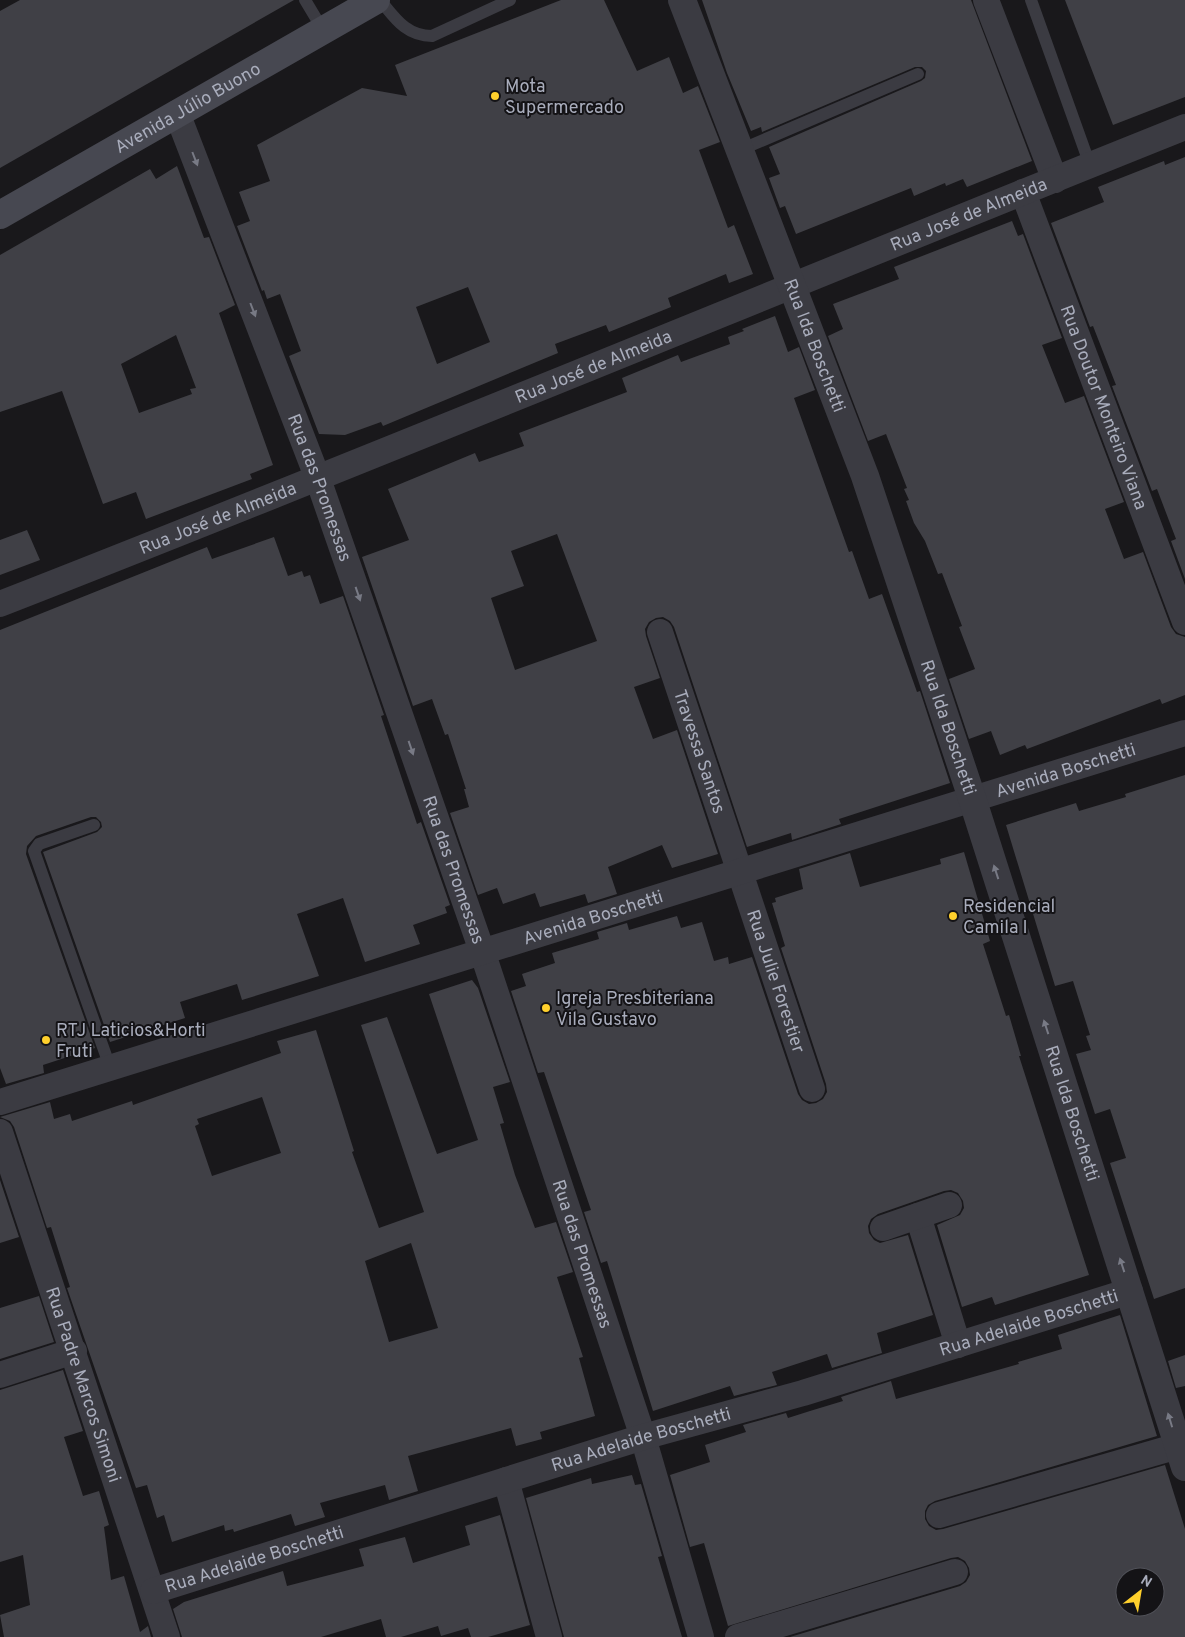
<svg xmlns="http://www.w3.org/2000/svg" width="1185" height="1637" viewBox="0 0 1185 1637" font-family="Overpass,sans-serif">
  <rect width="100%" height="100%" fill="#19181b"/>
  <!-- building -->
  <path fill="#404046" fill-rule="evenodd" d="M 20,0 L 294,0 L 0,168 L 0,11 Z
    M 561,0 L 604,0 L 637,71 L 669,57 L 683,93 L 698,86 L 720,142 L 699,150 L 728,228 L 734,225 L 753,274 L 729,283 L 726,274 L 668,298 L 671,307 L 609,332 L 606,325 L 555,344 L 558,353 L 383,426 L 381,422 L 345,435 L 319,434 L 289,356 L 301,351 L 280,294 L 267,299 L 264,290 L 262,291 L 237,226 L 250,221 L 239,192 L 270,181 L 257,145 L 362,88 L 407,96 L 395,65 ZM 468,287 L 490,342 L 437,364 L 416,307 Z
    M 702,0 L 971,0 L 1032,161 L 967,187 L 963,179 L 946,186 L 945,183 L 914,196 L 911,188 L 796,234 L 785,206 L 780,208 L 769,178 L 780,174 L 769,147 L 921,81 L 925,78 L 926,71 L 922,67 L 915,67 L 762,132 L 761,127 L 751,131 L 727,73 Z
    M 1065,0 L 1185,0 L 1185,97 L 1113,125 Z
    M 1185,157 L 1185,579 L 1171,541 L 1176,539 L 1157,489 L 1152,491 L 1112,386 L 1116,385 L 1093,326 L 1090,327 L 1051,223 L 1104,202 L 1098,187 L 1164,161 L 1165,165 Z
    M 177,166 L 204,238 L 209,237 L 235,305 L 219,313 L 273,465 L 250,474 L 252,479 L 146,519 L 136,492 L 103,504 L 62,391 L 0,412 L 0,255 L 150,169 L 156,179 ZM 176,335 L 196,388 L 190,389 L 192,394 L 139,413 L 121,364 Z
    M 1012,221 L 1018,236 L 1023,234 L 1062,338 L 1042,345 L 1065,403 L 1084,396 L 1124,502 L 1105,509 L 1124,559 L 1143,552 L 1171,627 L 1176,634 L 1185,637 L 1185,695 L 1162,704 L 1160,699 L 1027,749 L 1025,745 L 1000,755 L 991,731 L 969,739 L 949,679 L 975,669 L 959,627 L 962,626 L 942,573 L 938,574 L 925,541 L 914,523 L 906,501 L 909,500 L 904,489 L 907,488 L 886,434 L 868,441 L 828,336 L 843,329 L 833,304 L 899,279 L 894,267 Z
    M 775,316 L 788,352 L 799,347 L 815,390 L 794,398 L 849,552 L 852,551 L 869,599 L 882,594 L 917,692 L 920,691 L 950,783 L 839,819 L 841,824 L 792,840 L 791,833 L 747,847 L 674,627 L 670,621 L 663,617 L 656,618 L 649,622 L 645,629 L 646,636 L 660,678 L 634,687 L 653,739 L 677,730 L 718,854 L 672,868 L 662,845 L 608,867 L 617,894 L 588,903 L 585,894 L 540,907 L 535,893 L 503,904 L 497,888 L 478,895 L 450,813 L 469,807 L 464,789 L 466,789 L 448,734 L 445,735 L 432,699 L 413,706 L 362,557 L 409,540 L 388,489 L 475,453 L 479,462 L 524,446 L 519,433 L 627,392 L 622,378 L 678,355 L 681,362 L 730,344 L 728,337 L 744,331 L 742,329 ZM 557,534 L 597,641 L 515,670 L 491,598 L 524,586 L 511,551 Z
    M 27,530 L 40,560 L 0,575 L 0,540 Z
    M 274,537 L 288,576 L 302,571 L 304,577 L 310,575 L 320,604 L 343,596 L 384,715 L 381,716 L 417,824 L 421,822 L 450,905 L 445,907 L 447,913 L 413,925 L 420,944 L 365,962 L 343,898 L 297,914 L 319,976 L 242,1000 L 237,984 L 180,1002 L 185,1018 L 110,1042 L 43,852 L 97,832 L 102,827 L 101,822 L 96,817 L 91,817 L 36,836 L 27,846 L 26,854 L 95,1048 L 43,1065 L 44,1073 L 6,1084 L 0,1068 L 0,630 L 207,547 L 212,559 Z
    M 1185,775 L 1185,1288 L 1154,1299 L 1110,1163 L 1126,1158 L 1110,1109 L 1095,1114 L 1076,1054 L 1091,1050 L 1086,1036 L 1090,1035 L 1073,981 L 1055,986 L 1006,825 L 1076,803 L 1079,811 L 1126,797 L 1125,794 Z
    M 964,852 L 990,941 L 983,944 L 1006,1016 L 1009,1015 L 1021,1056 L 1019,1056 L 1089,1275 L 995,1305 L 992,1297 L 962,1307 L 937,1225 L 960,1215 L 964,1208 L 963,1201 L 958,1193 L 951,1190 L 944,1191 L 878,1214 L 871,1219 L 868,1226 L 869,1233 L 874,1240 L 880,1243 L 908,1235 L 933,1315 L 877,1333 L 882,1353 L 832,1368 L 827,1354 L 772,1372 L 777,1385 L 734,1396 L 730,1386 L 653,1411 L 607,1261 L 601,1263 L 584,1212 L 591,1210 L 544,1072 L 538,1073 L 511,991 L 526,986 L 522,974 L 555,963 L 552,953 L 599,939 L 597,932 L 627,923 L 629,930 L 677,916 L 681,928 L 702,922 L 714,961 L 728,957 L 729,964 L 752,957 L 798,1094 L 802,1100 L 809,1104 L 816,1103 L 823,1099 L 827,1092 L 826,1084 L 781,948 L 785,946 L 772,903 L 776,902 L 775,898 L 803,889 L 799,869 L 850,853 L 860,887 L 941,864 L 940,859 Z
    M 472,980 L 478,988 L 510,1082 L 493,1087 L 504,1123 L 500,1124 L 515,1175 L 535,1228 L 556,1222 L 573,1272 L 557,1277 L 583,1357 L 579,1358 L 595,1416 L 540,1432 L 542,1439 L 516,1446 L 511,1428 L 408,1456 L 418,1491 L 389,1500 L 385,1485 L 320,1503 L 325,1517 L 295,1526 L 291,1514 L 234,1532 L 233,1529 L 225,1531 L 224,1525 L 172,1542 L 164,1515 L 157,1518 L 147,1485 L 136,1488 L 67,1288 L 70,1287 L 51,1227 L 47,1228 L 14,1127 L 10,1121 L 0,1117 L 50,1102 L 54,1119 L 70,1114 L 72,1121 L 132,1101 L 133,1105 L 281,1053 L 277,1041 L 316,1030 L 354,1151 L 352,1152 L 379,1228 L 424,1212 L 361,1025 L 387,1017 L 437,1154 L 478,1140 L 429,994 ZM 262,1097 L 281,1153 L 212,1176 L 195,1126 L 199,1124 L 197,1119 ZM 411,1243 L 438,1328 L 389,1342 L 365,1261 Z
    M 0,1180 L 19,1237 L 0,1243 Z
    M 39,1296 L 54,1342 L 0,1359 L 0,1308 Z
    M 1120,1315 L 1157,1436 L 935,1501 L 928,1505 L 925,1511 L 925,1519 L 929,1526 L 936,1530 L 943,1529 L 1165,1465 L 1185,1529 L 1185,1637 L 790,1637 L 960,1586 L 966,1582 L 970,1575 L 969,1568 L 965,1561 L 958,1557 L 951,1558 L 728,1626 L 704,1543 L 690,1547 L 670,1475 L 710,1462 L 705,1445 L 746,1432 L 743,1425 L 786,1413 L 788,1418 L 810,1411 L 843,1401 L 841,1397 L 891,1381 L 896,1399 L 1019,1364 L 1018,1362 L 1062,1349 L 1058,1335 ZM 1125,1577 L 1155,1577 L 1155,1607 L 1125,1607 Z
    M 1185,1355 L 1185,1386 L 1176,1388 L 1168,1361 Z
    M 63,1370 L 83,1431 L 64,1437 L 83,1496 L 99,1491 L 109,1525 L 104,1527 L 111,1580 L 124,1576 L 140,1632 L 148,1626 L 151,1637 L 4,1637 L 0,1615 L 30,1605 L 23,1555 L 0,1562 L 0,1390 Z
    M 632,1475 L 635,1485 L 641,1484 L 662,1556 L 658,1557 L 682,1637 L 564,1637 L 526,1498 L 591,1478 L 592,1484 Z
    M 500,1515 L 530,1625 L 488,1637 L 471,1637 L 468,1628 L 441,1636 L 438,1626 L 401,1637 L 386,1637 L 381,1619 L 321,1637 L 182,1637 L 173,1609 L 184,1602 L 283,1571 L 287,1586 L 364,1566 L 359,1549 L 405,1537 L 413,1563 L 470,1545 L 465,1526 Z"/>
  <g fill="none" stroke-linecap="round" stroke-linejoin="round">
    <!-- service -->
    <path stroke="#3b3b42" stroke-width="12" d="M 305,0 L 323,30
      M 380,0 C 395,18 406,36 432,36 L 510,0
      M 1031,0 L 1090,165
      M 740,150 L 918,74
      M 94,825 L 39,844 L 34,851 L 110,1067"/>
    <!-- minor -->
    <g stroke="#3b3b42" stroke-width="26">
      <path d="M 986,0 L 1055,180"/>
      <path id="s1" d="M 177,113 L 318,479 L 482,951 L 643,1437 L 701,1637"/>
      <path id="s2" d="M 1023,192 L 1185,622"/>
      <path id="s3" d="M 0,604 C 397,449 790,285 1185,127"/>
      <path id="s4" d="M 660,632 L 812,1089"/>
      <path id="s5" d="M 0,1102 L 1185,733"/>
      <path id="s6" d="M 0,1132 L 167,1637"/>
      <path d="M 918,1216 L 958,1345"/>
      <path d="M 883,1228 L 949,1205"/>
      <path d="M 0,1375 L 74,1351"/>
      <path d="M 506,1480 L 549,1637"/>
      <path d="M 939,1515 L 1178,1446"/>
      <path id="s7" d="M 153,1591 L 643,1437 L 803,1393 L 1130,1291"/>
      <path d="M 738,1637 L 955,1572"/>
    </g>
    <!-- tertiary -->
    <path stroke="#3b3b42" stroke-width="28" id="s8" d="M 682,0 L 865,476 L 972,798 L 1185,1467"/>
    <!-- secondary -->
    <path stroke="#474851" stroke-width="28" id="s9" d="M 0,215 L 376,0"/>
  </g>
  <!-- one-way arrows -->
  <defs><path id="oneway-solid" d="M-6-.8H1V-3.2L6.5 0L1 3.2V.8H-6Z" transform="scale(1.25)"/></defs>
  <g fill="#787a85">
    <use href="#oneway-solid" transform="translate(195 159) rotate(69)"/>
    <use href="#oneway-solid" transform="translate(253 310) rotate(69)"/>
    <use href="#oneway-solid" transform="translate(358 594) rotate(71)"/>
    <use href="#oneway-solid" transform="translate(411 748) rotate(71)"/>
    <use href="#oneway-solid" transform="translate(996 872) rotate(-108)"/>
    <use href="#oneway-solid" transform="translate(1046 1027) rotate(-108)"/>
    <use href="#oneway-solid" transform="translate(1122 1265) rotate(-108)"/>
    <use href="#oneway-solid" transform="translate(1170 1420) rotate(-107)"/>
  </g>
  <!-- markers -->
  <g fill="#ffd02c" stroke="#141316" stroke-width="2">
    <circle cx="495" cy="96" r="5"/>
    <circle cx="953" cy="916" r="5"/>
    <circle cx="546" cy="1008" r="5"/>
    <circle cx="46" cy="1040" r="5"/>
  </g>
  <g text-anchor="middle" stroke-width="4" stroke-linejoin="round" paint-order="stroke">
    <!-- poi labels -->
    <g font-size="18" fill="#a9adbc" stroke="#141316" text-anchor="start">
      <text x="505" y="92">Mota<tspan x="505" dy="21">Supermercado</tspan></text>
      <text x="963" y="912">Residencial<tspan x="963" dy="21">Camila I</tspan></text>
      <text x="556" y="1004">Igreja Presbiteriana<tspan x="556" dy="21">Vila Gustavo</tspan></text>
      <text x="56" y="1036">RTJ Laticios&amp;Horti<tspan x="56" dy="21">Fruti</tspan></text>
    </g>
    <!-- street labels -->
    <g font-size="18" fill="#a9adbc" stroke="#141316">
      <text dy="6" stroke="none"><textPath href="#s9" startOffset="216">Avenida Júlio Buono</textPath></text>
      <text dy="6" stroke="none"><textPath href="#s3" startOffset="1044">Rua José de Almeida</textPath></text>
      <text dy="6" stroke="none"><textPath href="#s8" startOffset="370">Rua Ida Boschetti</textPath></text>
      <text dy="6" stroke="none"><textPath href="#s3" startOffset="639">Rua José de Almeida</textPath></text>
      <text dy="6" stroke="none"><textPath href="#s2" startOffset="230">Rua Doutor Monteiro Viana</textPath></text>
      <text dy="6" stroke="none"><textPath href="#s1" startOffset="401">Rua das Promessas</textPath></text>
      <text dy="6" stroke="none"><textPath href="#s3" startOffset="234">Rua José de Almeida</textPath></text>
      <text dy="6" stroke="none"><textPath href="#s8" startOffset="775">Rua Ida Boschetti</textPath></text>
      <text dy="6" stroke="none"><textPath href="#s4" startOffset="126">Travessa Santos</textPath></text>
      <text dy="6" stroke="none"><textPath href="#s5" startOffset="1116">Avenida Boschetti</textPath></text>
      <text dy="6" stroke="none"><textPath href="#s1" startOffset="806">Rua das Promessas</textPath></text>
      <text dy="6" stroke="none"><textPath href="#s5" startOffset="621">Avenida Boschetti</textPath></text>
      <text dy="6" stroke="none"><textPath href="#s4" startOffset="368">Rua Julie Forestier</textPath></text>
      <text dy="6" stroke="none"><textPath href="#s8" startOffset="1180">Rua Ida Boschetti</textPath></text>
      <text dy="6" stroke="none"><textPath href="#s1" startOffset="1211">Rua das Promessas</textPath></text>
      <text dy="6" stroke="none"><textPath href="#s7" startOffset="916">Rua Adelaide Boschetti</textPath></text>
      <text dy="6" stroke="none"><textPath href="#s6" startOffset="266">Rua Padre Marcos Simoni</textPath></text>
      <text dy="6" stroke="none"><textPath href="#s7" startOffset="511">Rua Adelaide Boschetti</textPath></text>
      <text dy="6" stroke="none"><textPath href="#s7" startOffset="106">Rua Adelaide Boschetti</textPath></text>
    </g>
  </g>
  <!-- north arrow -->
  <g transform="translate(1140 1592) rotate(31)"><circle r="24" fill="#141316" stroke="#505158"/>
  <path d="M0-4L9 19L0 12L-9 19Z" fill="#ffd02c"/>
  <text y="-8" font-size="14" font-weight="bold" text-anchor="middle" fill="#a9adbc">N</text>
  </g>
</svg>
